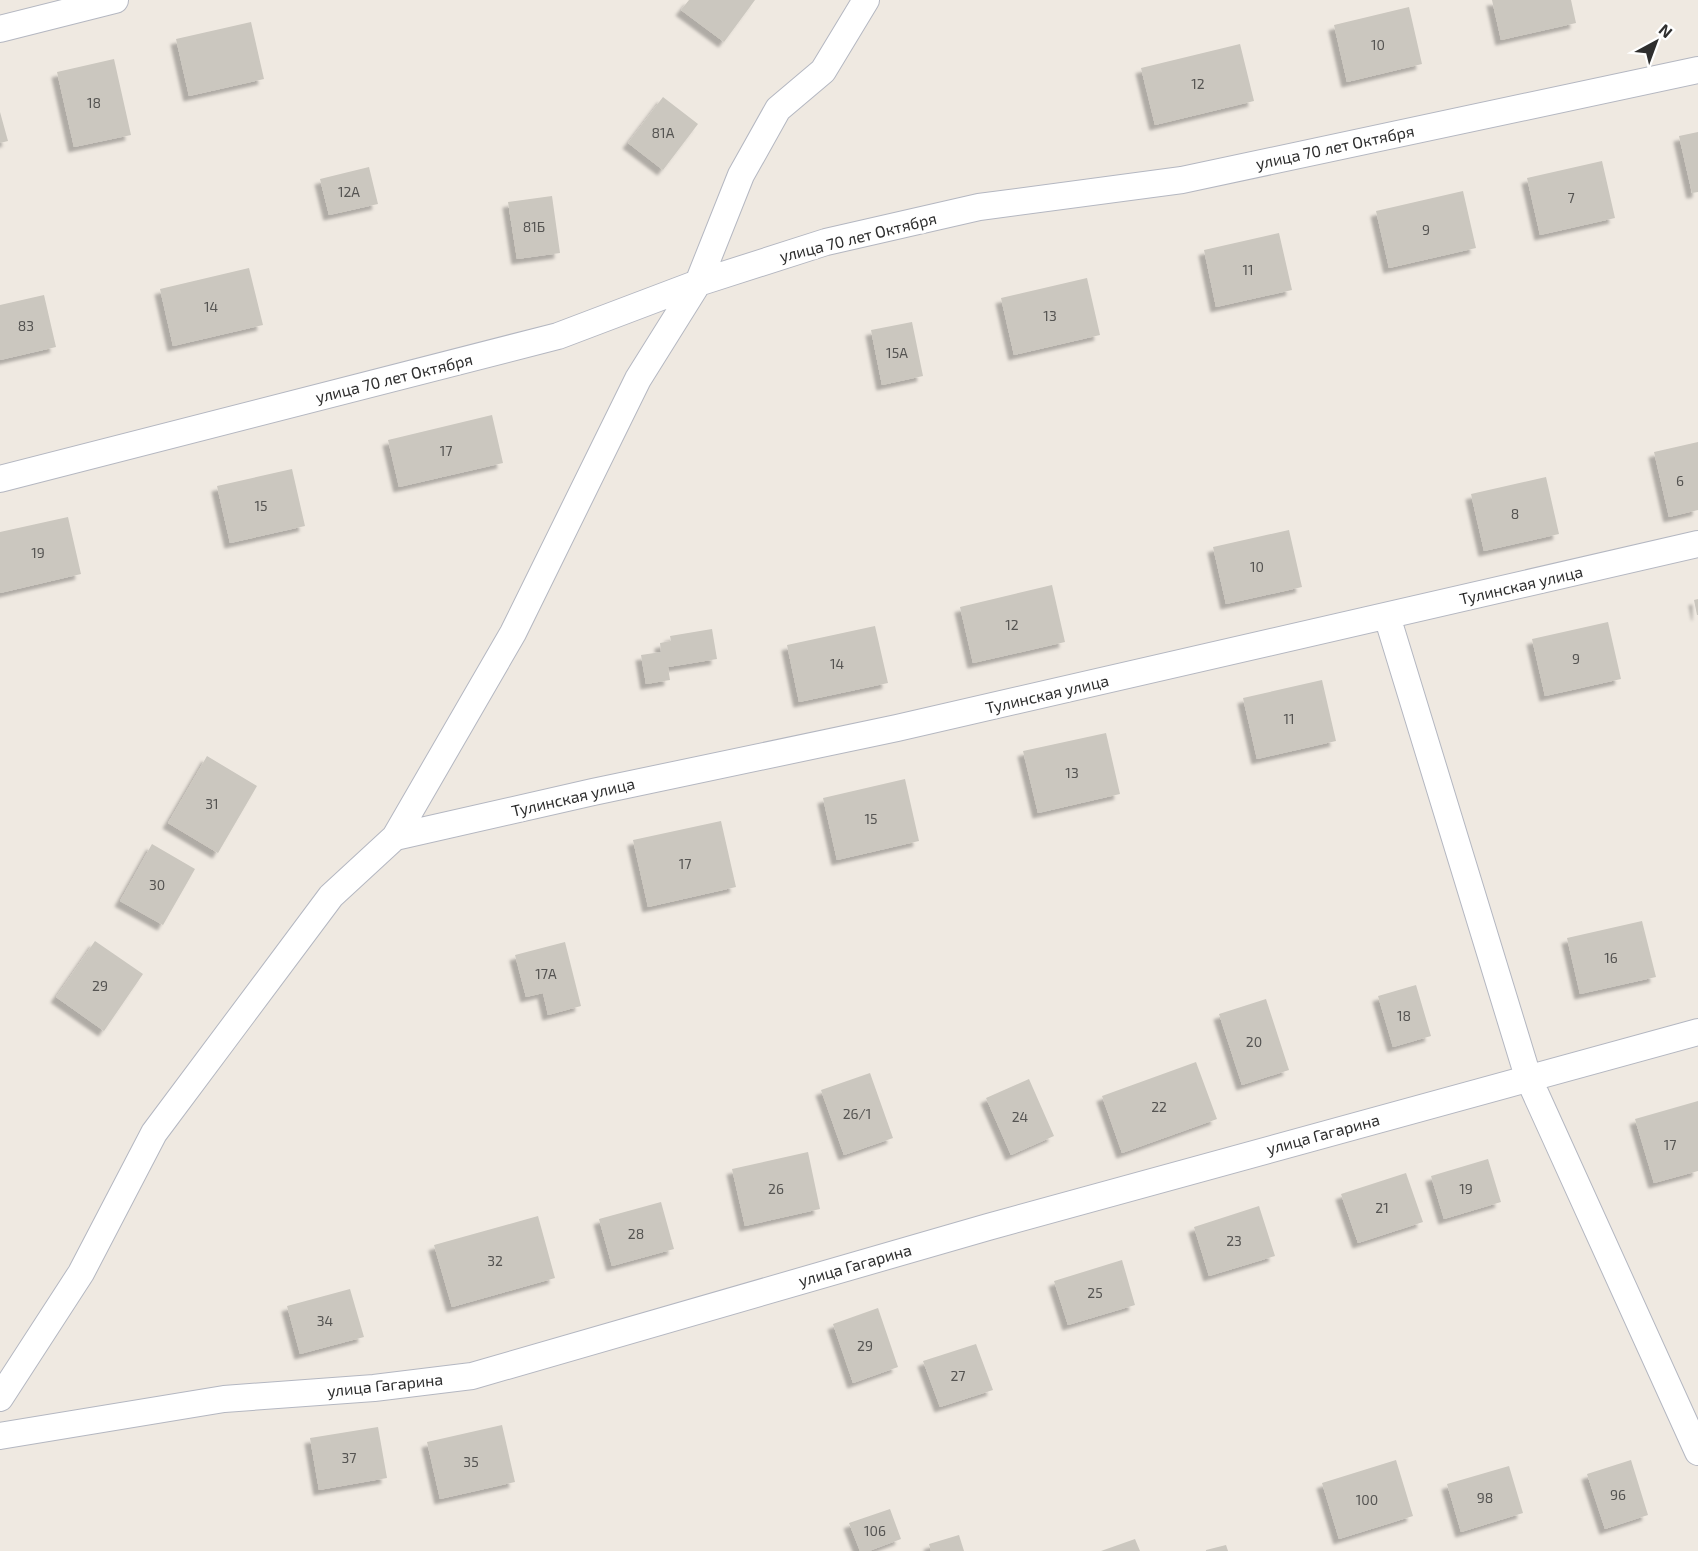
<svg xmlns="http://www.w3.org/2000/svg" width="1698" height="1551" viewBox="0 0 1698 1551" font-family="'Exo 2',sans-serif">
  <defs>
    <filter id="shadow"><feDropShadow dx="-5.5" dy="5.5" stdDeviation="1.5" flood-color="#0004"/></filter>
  </defs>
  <rect width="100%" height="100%" fill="#efe9e1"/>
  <!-- building -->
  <path fill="#cbc7bf" filter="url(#shadow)" d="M 689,0 L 755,0 L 724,42 L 681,10 Z
    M 1492,0 L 1571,0 L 1576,23 L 1501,40 Z
    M 1409,7 L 1422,64 L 1347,82 L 1334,25 Z
    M 251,22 L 264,79 L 189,96 L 176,39 Z
    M 1240,44 L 1254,101 L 1155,125 L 1141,68 Z
    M 114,59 L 131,135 L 74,147 L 57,72 Z
    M 663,97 L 698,124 L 663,170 L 628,143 Z
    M 0,112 L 8,141 L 0,143 Z
    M 1698,132 L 1698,192 L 1692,193 L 1679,136 Z
    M 1602,161 L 1615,218 L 1540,235 L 1527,178 Z
    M 369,167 L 378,204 L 329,215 L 320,179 Z
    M 1463,191 L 1476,248 L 1389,268 L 1376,211 Z
    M 552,196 L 560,253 L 517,259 L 508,202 Z
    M 1279,233 L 1292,290 L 1216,307 L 1204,250 Z
    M 249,268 L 263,325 L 173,346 L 160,289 Z
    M 1087,278 L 1100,335 L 1014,355 L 1001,298 Z
    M 44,295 L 56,347 L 0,360 L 0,305 Z
    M 912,322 L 923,376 L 882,385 L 871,330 Z
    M 492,415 L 503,463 L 399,487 L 388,440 Z
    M 1698,442 L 1698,510 L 1669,517 L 1654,452 Z
    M 292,469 L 305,526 L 230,543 L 217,486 Z
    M 1546,477 L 1559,534 L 1484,551 L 1471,494 Z
    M 68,517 L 81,574 L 0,593 L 0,532 Z
    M 1289,530 L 1302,587 L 1226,604 L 1213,547 Z
    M 1052,585 L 1065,642 L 973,663 L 960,607 Z
    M 1698,599 L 1698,615 L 1697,615 L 1694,600 Z
    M 1608,622 L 1621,679 L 1545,696 L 1532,639 Z
    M 875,626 L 888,683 L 799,702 L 787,645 Z
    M 712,629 L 717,659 L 668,667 L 670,680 L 646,684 L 641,655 L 661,652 L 660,643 L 671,641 L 670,636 Z
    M 1322,680 L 1336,741 L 1257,759 L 1243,698 Z
    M 1106,733 L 1120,794 L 1038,813 L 1023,751 Z
    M 207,756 L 257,786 L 218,853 L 168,823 Z
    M 905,779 L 919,841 L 837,860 L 823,798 Z
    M 721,821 L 736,887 L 648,907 L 633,840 Z
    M 152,844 L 195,869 L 163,925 L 120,901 Z
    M 1642,921 L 1656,977 L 1580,994 L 1567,938 Z
    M 95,941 L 143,974 L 104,1031 L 56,997 Z
    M 565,942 L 581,1006 L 548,1015 L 543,993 L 526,997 L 515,955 Z
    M 1416,985 L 1431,1036 L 1393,1047 L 1378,996 Z
    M 1266,999 L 1289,1070 L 1242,1085 L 1219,1014 Z
    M 1196,1062 L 1217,1119 L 1122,1153 L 1102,1096 Z
    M 870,1073 L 893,1138 L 844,1155 L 821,1090 Z
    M 1029,1079 L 1054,1136 L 1011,1155 L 986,1098 Z
    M 1698,1101 L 1698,1171 L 1654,1183 L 1635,1119 Z
    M 808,1152 L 820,1209 L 745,1226 L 732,1169 Z
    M 1488,1159 L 1501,1202 L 1444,1219 L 1431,1176 Z
    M 1406,1173 L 1423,1222 L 1358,1243 L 1341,1194 Z
    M 661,1202 L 674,1249 L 612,1266 L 599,1219 Z
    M 1259,1206 L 1275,1256 L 1209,1276 L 1194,1227 Z
    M 538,1216 L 555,1278 L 452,1307 L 434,1245 Z
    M 1122,1260 L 1135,1305 L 1068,1325 L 1054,1281 Z
    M 350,1289 L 364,1337 L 300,1354 L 287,1306 Z
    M 878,1308 L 898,1367 L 853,1383 L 833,1324 Z
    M 976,1344 L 993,1390 L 940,1407 L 923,1361 Z
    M 502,1425 L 515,1482 L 440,1499 L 427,1442 Z
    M 378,1427 L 387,1478 L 319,1490 L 310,1438 Z
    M 1396,1460 L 1413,1516 L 1339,1539 L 1322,1483 Z
    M 1631,1460 L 1648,1515 L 1605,1529 L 1587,1474 Z
    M 1509,1466 L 1523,1513 L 1461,1532 L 1447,1484 Z
    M 890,1509 L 901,1539 L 869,1551 L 860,1551 L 849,1523 Z
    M 959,1535 L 964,1551 L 931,1551 L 929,1544 Z
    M 1135,1539 L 1140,1551 L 1101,1551 Z
    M 1226,1545 L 1228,1551 L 1206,1551 L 1206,1550 Z"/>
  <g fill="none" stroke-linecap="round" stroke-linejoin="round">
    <defs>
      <path id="minor" d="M 0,29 L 115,0
        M 0,479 L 558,336 L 698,283 L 826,242 L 979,207 L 1182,180 L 1698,70
        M 1387,616 L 1528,1077 L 1698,1452
        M 395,837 L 593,792 L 897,728 L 1698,544
        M 0,1398 L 81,1273 L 154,1133 L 331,896 L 395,837 L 513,633 L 638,379 L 698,283 L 741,175 L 778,109 L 823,71 L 866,0
        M 0,1436 L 224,1399 L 374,1388 L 472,1376 L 988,1227 L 1698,1032"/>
    </defs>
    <!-- minor casing -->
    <use href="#minor" stroke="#b4b7c1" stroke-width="28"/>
    <!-- minor -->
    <use href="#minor" stroke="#fff" stroke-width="26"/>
  </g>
  <g text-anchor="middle" stroke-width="6" stroke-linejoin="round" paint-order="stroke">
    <!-- number labels -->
    <g font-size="14" fill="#555452">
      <text x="1378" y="50">10</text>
      <text x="1198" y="89">12</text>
      <text x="94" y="108">18</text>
      <text x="663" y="138">81А</text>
      <text x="349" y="197">12А</text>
      <text x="1571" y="203">7</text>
      <text x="534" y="232">81Б</text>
      <text x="1426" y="235">9</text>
      <text x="1248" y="275">11</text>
      <text x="211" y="312">14</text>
      <text x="1050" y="321">13</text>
      <text x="26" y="331">83</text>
      <text x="897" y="358">15А</text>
      <text x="446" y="456">17</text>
      <text x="1680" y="486">6</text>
      <text x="261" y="511">15</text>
      <text x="1515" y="519">8</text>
      <text x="38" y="558">19</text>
      <text x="1257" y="572">10</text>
      <text x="1012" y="630">12</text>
      <text x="1576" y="664">9</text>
      <text x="837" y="669">14</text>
      <text x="1289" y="724">11</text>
      <text x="1072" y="778">13</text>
      <text x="212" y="809">31</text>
      <text x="871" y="824">15</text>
      <text x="685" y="869">17</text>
      <text x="157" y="890">30</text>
      <text x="1611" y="963">16</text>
      <text x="546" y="979">17А</text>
      <text x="100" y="991">29</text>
      <text x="1404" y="1021">18</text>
      <text x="1254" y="1047">20</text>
      <text x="1159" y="1112">22</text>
      <text x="857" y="1119">26/1</text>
      <text x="1020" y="1122">24</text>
      <text x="1670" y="1150">17</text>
      <text x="776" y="1194">26</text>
      <text x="1466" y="1194">19</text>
      <text x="1382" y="1213">21</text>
      <text x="636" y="1239">28</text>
      <text x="1234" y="1246">23</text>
      <text x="495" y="1266">32</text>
      <text x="1095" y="1298">25</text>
      <text x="325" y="1326">34</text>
      <text x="865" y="1351">29</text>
      <text x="958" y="1381">27</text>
      <text x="349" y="1463">37</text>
      <text x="471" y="1467">35</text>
      <text x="1618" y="1500">96</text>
      <text x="1485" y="1503">98</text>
      <text x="1367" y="1505">100</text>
      <text x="875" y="1536">106</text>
    </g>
    <!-- street labels -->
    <g font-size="16" fill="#2e2e2e" stroke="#fff">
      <text transform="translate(1335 147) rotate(-12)" y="6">улица 70 лет Октября</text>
      <text transform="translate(858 237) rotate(-14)" y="6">улица 70 лет Октября</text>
      <text transform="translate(394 378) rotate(-14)" y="6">улица 70 лет Октября</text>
      <text transform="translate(1521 585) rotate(-13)" y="6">Тулинская улица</text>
      <text transform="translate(1047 694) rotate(-13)" y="6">Тулинская улица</text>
      <text transform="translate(573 797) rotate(-13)" y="6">Тулинская улица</text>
      <text transform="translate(1323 1134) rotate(-15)" y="6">улица Гагарина</text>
      <text transform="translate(855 1265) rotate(-16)" y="6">улица Гагарина</text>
      <text transform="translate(385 1385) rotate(-6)" y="6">улица Гагарина</text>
    </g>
  </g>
  <!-- north arrow -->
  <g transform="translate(1656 42) rotate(41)" stroke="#ffffff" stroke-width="4.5" paint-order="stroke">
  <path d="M0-4.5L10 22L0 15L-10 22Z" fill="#2e2e2e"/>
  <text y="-9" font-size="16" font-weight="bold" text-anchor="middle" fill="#2e2e2e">N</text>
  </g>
</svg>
